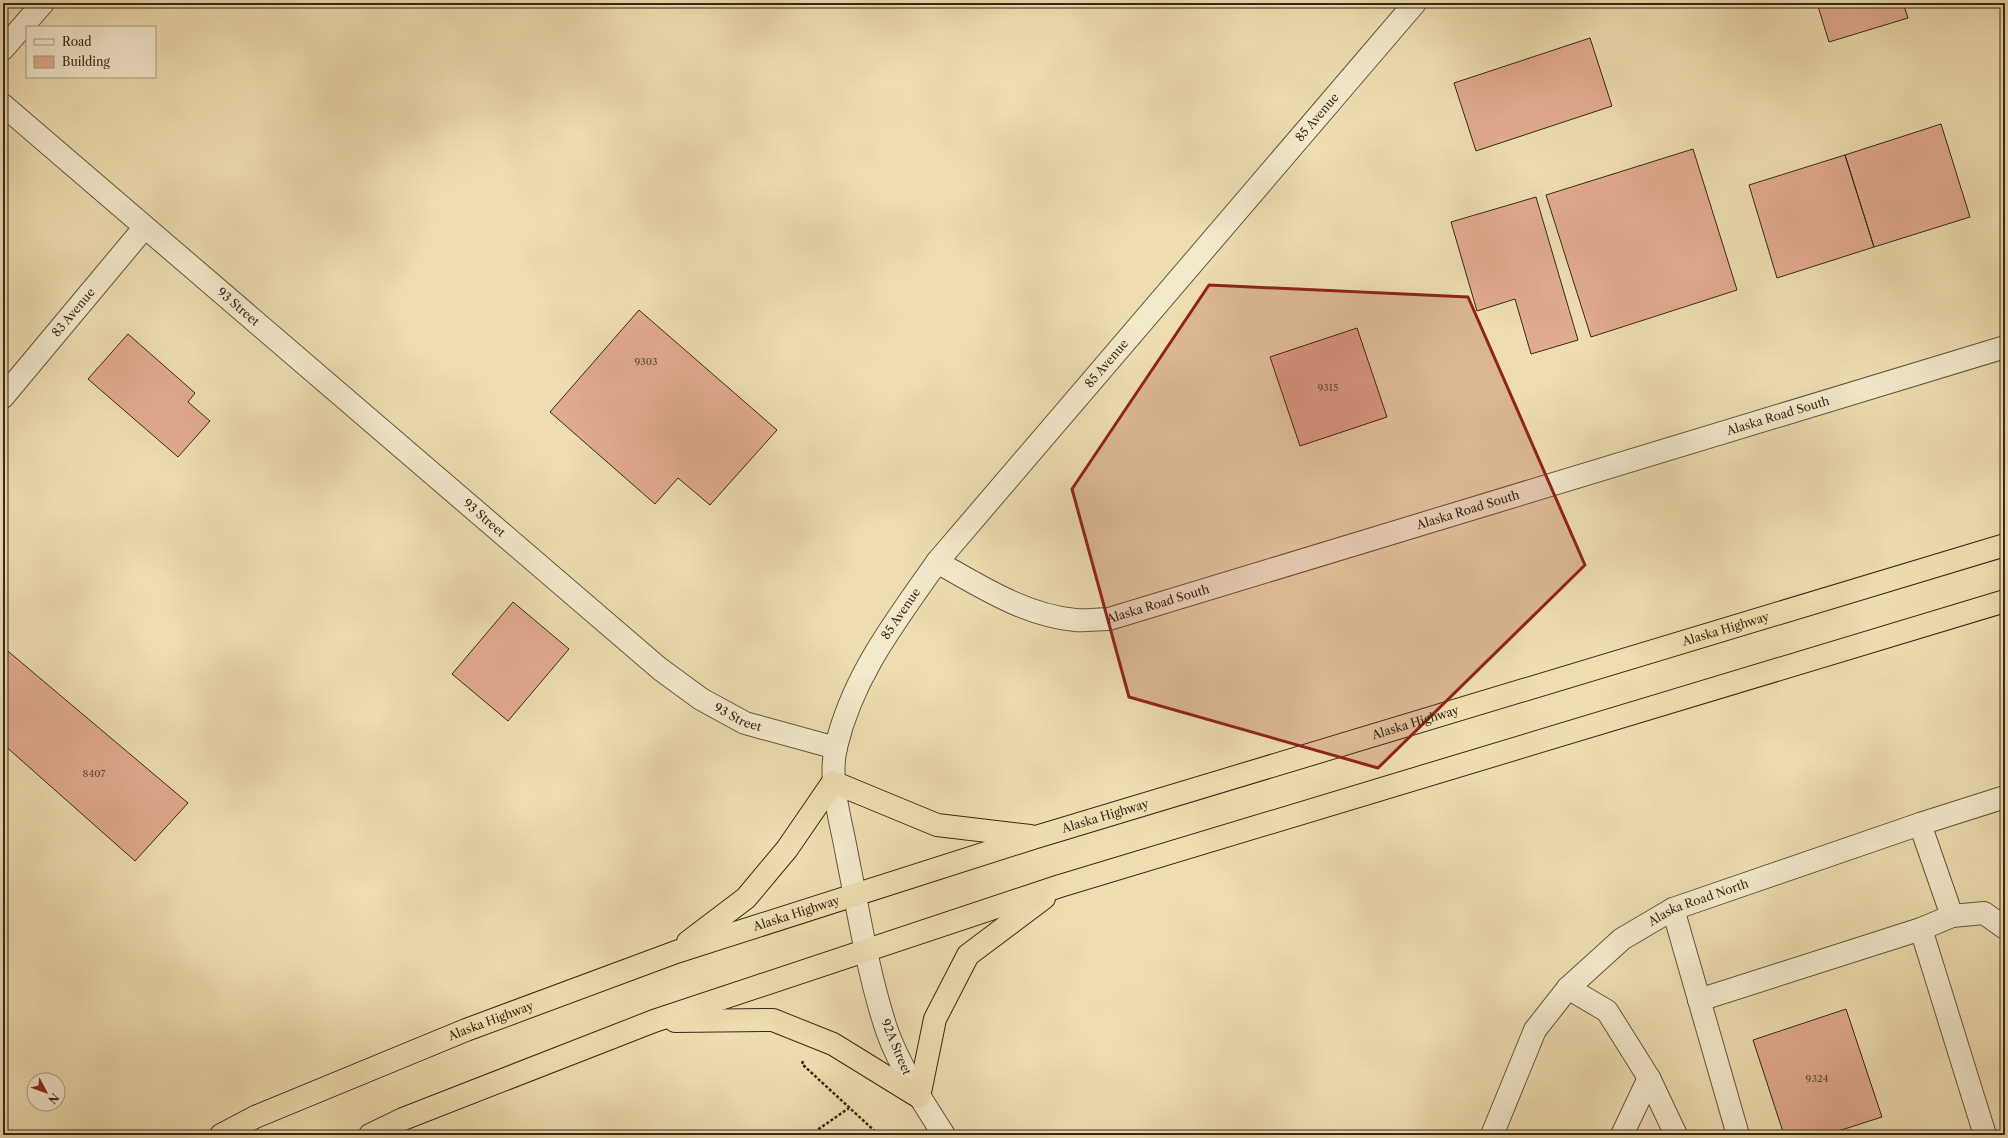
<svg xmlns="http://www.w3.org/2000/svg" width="2008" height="1138" viewBox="0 0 2008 1138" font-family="'Libre Caslon Text',serif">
  <rect width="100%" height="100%" fill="#edddb0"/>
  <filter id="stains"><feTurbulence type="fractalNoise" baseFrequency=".005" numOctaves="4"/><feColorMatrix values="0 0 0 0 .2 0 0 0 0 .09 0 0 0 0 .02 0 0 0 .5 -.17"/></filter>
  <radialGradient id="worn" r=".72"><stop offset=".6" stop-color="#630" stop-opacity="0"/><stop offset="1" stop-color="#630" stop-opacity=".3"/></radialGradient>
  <!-- building -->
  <path fill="#e1ab8e" stroke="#382816" d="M 1817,3 L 1903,3 L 1908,18 L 1829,42 Z
    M 1590,38 L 1612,106 L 1476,151 L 1454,83 Z
    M 1941,124 L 1970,217 L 1874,247 L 1845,155 Z
    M 1693,149 L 1737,290 L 1591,337 L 1546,195 Z
    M 1845,155 L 1874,247 L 1777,278 L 1749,185 Z
    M 1536,197 L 1578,340 L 1531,354 L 1515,299 L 1477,311 L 1451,222 Z
    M 639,310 L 777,430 L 710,505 L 678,478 L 655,504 L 550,412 Z
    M 1357,328 L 1387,417 L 1300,446 L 1270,357 Z
    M 128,334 L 195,393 L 188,402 L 210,421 L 178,457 L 88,379 Z
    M 513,602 L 569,649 L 508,721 L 452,674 Z
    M 3,647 L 188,803 L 135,861 L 3,744 Z
    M 1846,1009 L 1882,1117 L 1826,1135 L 1784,1135 L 1753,1040 Z"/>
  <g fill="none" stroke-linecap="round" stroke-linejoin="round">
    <defs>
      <g id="minor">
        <path d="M 3,49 L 43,3"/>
        <path id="s1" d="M 3,105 L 660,669 L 701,699 L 745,723 L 836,748"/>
        <path id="s2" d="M 3,397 L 144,228"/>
        <path id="s3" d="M 937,562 C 980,586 1024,615 1075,620 C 1086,621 1098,619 1109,619 L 2005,347"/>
        <path d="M 1920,824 L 1952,916 L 1921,929 L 1985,1135"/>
        <path d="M 1673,909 L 1738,1135"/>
        <path d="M 1952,916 L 1984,913 L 2005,928"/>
        <path d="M 1568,988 L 1607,1011 L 1649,1078 L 1676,1135"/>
        <path d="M 1699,1000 L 1921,929"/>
        <path id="s4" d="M 944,1135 C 924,1104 900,1067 887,1031 C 868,974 859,914 847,855 C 841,820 828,782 836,747 C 853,675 896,621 937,562 L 1415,3"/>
        <path id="s5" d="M 1492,1135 L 1535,1030 L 1568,988 L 1622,939 L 1673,909 L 1920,824 L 2005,797"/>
        <path d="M 1622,1135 L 1649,1078"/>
      </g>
      <g id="highway">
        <path d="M 688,942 L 746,898 L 787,849 L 833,782 L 937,825 L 1030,836"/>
        <path d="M 675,1021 L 773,1020 L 833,1044 L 919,1097 L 935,1019 L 968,955 L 1044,898"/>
        <path id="s6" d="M 221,1135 L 255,1117 L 466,1030 L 676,952 L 1036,837 L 2005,545"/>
        <path d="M 370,1135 L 403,1119 L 654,1021 L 1060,886 L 2005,601"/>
      </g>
    </defs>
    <!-- minor casing -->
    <use href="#minor" stroke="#65553c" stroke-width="24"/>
    <!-- highway casing -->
    <use href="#highway" stroke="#382816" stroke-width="24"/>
    <!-- path -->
    <path stroke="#382816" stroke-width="2.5" stroke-dasharray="3 2" stroke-linecap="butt" d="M 803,1061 L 802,1064 L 879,1135
      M 810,1135 L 849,1108"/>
    <!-- minor -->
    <use href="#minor" stroke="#f3e9cc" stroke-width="22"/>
    <!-- highway -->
    <use href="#highway" stroke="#edddb0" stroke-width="22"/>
  </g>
  <!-- marked area -->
  <path fill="#8f2418" fill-opacity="0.2" stroke="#8f2418" stroke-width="3" stroke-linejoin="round" d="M 1209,285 L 1468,297 L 1585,565 L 1378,768 L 1129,697 L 1072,489 Z"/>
  <g text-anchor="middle" stroke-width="3.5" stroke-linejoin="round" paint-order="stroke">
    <!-- number labels -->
    <g font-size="10" fill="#624934">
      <text x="646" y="365">9303</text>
      <text x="1328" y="391">9315</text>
      <text x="94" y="777">8407</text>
      <text x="1817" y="1082">9324</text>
    </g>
    <!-- street labels -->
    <g font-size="12" fill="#382816" stroke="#f3e9cc">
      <text dy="4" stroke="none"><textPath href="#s4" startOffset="1206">85 Avenue</textPath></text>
      <text dy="4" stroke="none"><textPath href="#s1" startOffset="310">93 Street</textPath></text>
      <text dy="4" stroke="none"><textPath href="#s2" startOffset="110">83 Avenue</textPath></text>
      <text dy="4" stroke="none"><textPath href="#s4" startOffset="882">85 Avenue</textPath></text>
      <text dy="4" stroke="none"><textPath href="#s3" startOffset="884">Alaska Road South</textPath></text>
      <text dy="4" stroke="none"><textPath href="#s3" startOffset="560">Alaska Road South</textPath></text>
      <text dy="4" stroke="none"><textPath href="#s1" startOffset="634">93 Street</textPath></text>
      <text dy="4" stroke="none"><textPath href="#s3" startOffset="236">Alaska Road South</textPath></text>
      <text dy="4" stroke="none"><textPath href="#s4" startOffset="558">85 Avenue</textPath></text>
      <text dy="4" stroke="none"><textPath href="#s6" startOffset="1589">Alaska Highway</textPath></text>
      <text dy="4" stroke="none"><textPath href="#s1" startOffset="958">93 Street</textPath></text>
      <text dy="4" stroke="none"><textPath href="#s6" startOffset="1265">Alaska Highway</textPath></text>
      <text dy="4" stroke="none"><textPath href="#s6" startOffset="941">Alaska Highway</textPath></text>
      <text dy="4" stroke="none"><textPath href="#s5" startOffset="325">Alaska Road North</textPath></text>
      <text dy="4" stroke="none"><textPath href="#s6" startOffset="617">Alaska Highway</textPath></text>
      <text dy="4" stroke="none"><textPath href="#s6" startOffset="293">Alaska Highway</textPath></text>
      <text transform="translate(896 1047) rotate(67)" y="4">92A Street</text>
    </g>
  </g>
  <!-- margin -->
  <rect width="2008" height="1138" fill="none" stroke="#edddb0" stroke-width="16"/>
  <rect x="4" y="4" width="2000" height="1130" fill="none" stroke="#382816" stroke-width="2"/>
  <rect x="8" y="8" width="1992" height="1122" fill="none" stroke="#382816"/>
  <!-- legend -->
  <rect x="26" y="26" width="130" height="52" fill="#f3e9cc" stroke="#a89c83"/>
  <rect x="34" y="39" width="20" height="6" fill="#f3e9cc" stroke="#a89c83"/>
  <text x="62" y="46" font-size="12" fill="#382816">Road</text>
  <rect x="34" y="56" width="20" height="12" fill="#e1ab8e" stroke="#a89c83"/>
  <text x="62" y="66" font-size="12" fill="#382816">Building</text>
  <!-- north arrow -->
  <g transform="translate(46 1092) rotate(131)"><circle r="19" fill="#f3e9cc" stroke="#a89c83"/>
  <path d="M0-3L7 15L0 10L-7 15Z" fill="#8f2418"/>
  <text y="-6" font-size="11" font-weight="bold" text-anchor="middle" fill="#382816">N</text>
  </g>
  <rect width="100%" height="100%" filter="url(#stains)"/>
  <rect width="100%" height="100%" fill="url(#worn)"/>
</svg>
